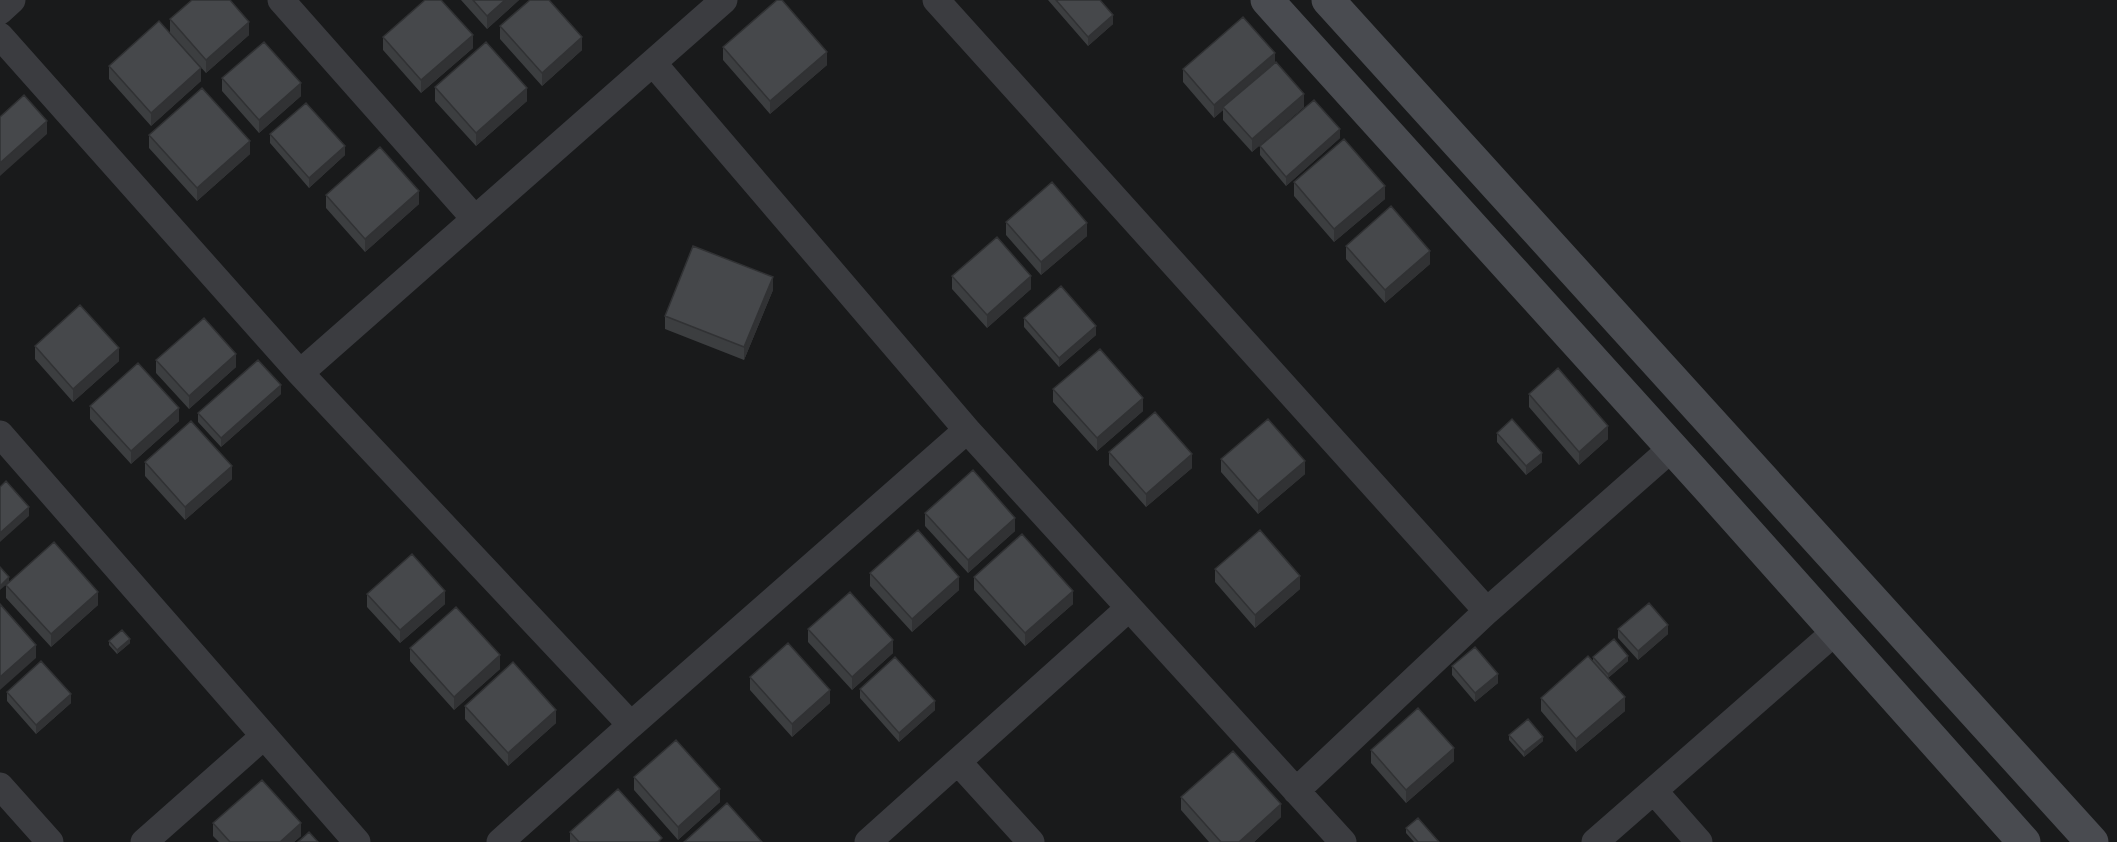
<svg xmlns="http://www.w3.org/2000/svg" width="2117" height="842" viewBox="0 0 2117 842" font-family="'Titillium Web',sans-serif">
  <rect width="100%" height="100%" fill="#191a1b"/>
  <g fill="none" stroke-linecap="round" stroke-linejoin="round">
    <!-- street -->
    <path stroke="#3b3c40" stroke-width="27" d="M 281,0 L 475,219
      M 936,0 L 1487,611 L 1672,448
      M 0,11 L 12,0
      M 0,36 L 300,373 L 631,725 L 967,430 L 1343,842
      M 653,63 L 967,430
      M 300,373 L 724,0
      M 0,434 L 357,842
      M 958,762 L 1031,842
      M 0,786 L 50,842
      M 1296,791 L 1487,611
      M 1654,791 L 1699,842
      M 144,842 L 264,736
      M 500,842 L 631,725
      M 868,842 L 1129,608
      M 1595,842 L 1836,631"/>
    <!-- secondary -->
    <path stroke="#494b50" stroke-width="33" d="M 1267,0 L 1711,491 L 2024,842
      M 1328,0 L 2092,842"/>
  </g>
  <!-- wall -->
  <path fill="#3c3e40" d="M 461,0 L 519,0 L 487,29 Z
    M 1048,0 L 1100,0 L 1113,24 L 1088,46 Z
    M 170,19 L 249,35 L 206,73 L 170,33 Z
    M 500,26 L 582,50 L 542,86 L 500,39 Z
    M 383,37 L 473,48 L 421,93 L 383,50 Z
    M 723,47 L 827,65 L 770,114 L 723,60 Z
    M 1275,63 L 1304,107 L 1252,152 L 1223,120 L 1223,110 L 1214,118 L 1183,82 L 1183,69 Z
    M 109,66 L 201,81 L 151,126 L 109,79 Z
    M 222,78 L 301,96 L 259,133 L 222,91 Z
    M 435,87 L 527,101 L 476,146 L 435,101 Z
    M 270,134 L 345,155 L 309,188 L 270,143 Z
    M 149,135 L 250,154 L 197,201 L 149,148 Z
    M 1340,138 L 1286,186 L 1260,155 L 1260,146 Z
    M 1294,182 L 1385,199 L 1334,242 L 1294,196 Z
    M 326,195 L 419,204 L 365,252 L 326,208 Z
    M 1006,222 L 1087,236 L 1041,275 L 1006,235 Z
    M 1346,246 L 1430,264 L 1385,303 L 1346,259 Z
    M 952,276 L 1031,289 L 987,328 L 952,289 Z
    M 773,290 L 744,360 L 665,329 L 665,316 Z
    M 1024,318 L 1096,335 L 1059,367 L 1024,327 Z
    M 35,346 L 119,361 L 73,402 L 35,359 Z
    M 156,360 L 236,367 L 189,409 L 156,373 Z
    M 1053,389 L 1143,411 L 1097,451 L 1053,402 Z
    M 281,394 L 221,447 L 198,422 L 198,413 Z
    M 1529,394 L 1608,439 L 1579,465 L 1529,407 Z
    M 90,406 L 179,421 L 131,464 L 90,419 Z
    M 1497,433 L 1542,462 L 1526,475 L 1497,442 Z
    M 1109,452 L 1192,468 L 1146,507 L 1109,465 Z
    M 1221,459 L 1305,474 L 1258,514 L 1221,472 Z
    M 145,462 L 232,479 L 185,520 L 145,476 Z
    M 925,513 L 1015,531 L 968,573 L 925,526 Z
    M 1215,569 L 1300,589 L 1255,628 L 1215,582 Z
    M 870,573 L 959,590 L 912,632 L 870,586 Z
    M 974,577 L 1073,604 L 1025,646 L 974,590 Z
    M 9,582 L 98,605 L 51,647 L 6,598 L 6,585 L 0,590 Z
    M 367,594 L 445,604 L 400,643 L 367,607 Z
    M 808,629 L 893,653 L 852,690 L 808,642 Z
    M 1618,629 L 1668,634 L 1638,660 L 1618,638 Z
    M 109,641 L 130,643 L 117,654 L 109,645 Z
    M 410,648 L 500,669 L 454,710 L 410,661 Z
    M 1593,657 L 1628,661 L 1608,678 L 1625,711 L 1576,752 L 1541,711 L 1541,698 L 1593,662 Z
    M 1452,666 L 1498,683 L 1475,702 L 1452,675 Z
    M 750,677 L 830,703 L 792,737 L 750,690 Z
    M 860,689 L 935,710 L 899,742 L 860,698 Z
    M 7,692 L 71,703 L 36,734 L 7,701 Z
    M 465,706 L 556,723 L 508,766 L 465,719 Z
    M 1509,735 L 1543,741 L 1524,757 L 1509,740 Z
    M 1371,750 L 1454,761 L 1406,803 L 1371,763 Z
    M 634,777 L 720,802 L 678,840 L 634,790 Z
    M 1181,797 L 1281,817 L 1254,842 L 1209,842 L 1181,810 Z
    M 213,823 L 301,836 L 294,842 L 219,842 L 213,836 Z
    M 1406,828 L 1439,842 L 1414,842 L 1406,833 Z
    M 570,832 L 662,842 L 570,842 Z"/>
  <!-- shaded-wall -->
  <path fill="#313234" d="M 505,0 L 519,0 L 487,29 L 487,16 Z
    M 1113,15 L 1113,24 L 1088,46 L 1088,37 Z
    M 249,22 L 249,35 L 206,73 L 206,60 Z
    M 473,35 L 473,48 L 421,93 L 421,80 Z
    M 582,37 L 582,50 L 542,86 L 542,73 Z
    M 827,52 L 827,65 L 770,114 L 770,101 Z
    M 1275,53 L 1275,66 L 1223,107 L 1223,110 L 1214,118 L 1214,105 Z
    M 201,68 L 201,81 L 151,126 L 151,113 Z
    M 301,83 L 301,96 L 259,133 L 259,120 Z
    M 527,88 L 527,101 L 476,146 L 476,133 Z
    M 1304,94 L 1304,107 L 1252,152 L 1252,139 Z
    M 47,121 L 47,134 L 0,176 L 0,163 Z
    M 1340,129 L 1340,138 L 1286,186 L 1286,177 Z
    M 250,141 L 250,154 L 197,201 L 197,188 Z
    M 345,146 L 345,155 L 309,188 L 309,178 Z
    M 1385,186 L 1385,199 L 1334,242 L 1334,229 Z
    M 419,191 L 419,204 L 365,252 L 365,239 Z
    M 1087,223 L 1087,236 L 1041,275 L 1041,262 Z
    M 1430,251 L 1430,264 L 1385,303 L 1385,290 Z
    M 1031,276 L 1031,289 L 987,328 L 987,315 Z
    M 773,277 L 773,290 L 744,360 L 744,347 Z
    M 1096,326 L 1096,335 L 1059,367 L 1059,358 Z
    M 119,348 L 119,361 L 73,402 L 73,389 Z
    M 236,354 L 236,367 L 189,409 L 189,396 Z
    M 281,385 L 281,394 L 221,447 L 221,438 Z
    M 1143,398 L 1143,411 L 1097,451 L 1097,438 Z
    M 179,408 L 179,421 L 131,464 L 131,451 Z
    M 1608,426 L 1608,439 L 1579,465 L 1579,452 Z
    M 1542,453 L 1542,462 L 1526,475 L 1526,466 Z
    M 1192,454 L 1192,468 L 1146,507 L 1146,494 Z
    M 1305,461 L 1305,474 L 1258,514 L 1258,501 Z
    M 232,466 L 232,479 L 185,520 L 185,507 Z
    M 29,507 L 29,516 L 0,542 L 0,533 Z
    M 1015,518 L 1015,531 L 968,573 L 968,560 Z
    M 1300,576 L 1300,589 L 1255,628 L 1255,615 Z
    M 9,577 L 9,582 L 0,590 L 0,586 Z
    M 959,577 L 959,590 L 912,632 L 912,619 Z
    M 445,591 L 445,604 L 400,643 L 400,630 Z
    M 1073,591 L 1073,604 L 1025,646 L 1025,633 Z
    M 98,592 L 98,605 L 51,647 L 51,634 Z
    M 1668,625 L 1668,634 L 1638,660 L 1638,651 Z
    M 130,639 L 130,643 L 117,654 L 117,650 Z
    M 893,640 L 893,653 L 852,690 L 852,677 Z
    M 36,645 L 36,658 L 0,690 L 0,677 Z
    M 500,655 L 500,669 L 454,710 L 454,697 Z
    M 1628,656 L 1628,661 L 1608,678 L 1608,674 Z
    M 1498,674 L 1498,683 L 1475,702 L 1475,693 Z
    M 830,690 L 830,703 L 792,737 L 792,724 Z
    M 71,694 L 71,703 L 36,734 L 36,725 Z
    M 1625,697 L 1625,711 L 1576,752 L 1576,739 Z
    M 935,701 L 935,710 L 899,742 L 899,733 Z
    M 556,710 L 556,723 L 508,766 L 508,753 Z
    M 1543,737 L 1543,741 L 1524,757 L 1524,752 Z
    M 1454,748 L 1454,761 L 1406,803 L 1406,790 Z
    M 720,789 L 720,802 L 678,840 L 678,827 Z
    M 1281,804 L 1281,817 L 1254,842 L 1239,842 Z
    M 301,823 L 301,836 L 294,842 L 280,842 Z"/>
  <!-- building -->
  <path fill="#46484b" stroke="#313234" stroke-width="1.5" d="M 192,0 L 230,0 L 249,22 L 206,60 L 170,19 Z
    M 425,0 L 441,0 L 473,35 L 421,80 L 383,37 Z
    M 473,0 L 505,0 L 487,16 Z
    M 530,0 L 549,0 L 582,37 L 542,73 L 500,26 Z
    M 777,0 L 782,0 L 827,52 L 770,101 L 723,47 Z
    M 1056,0 L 1100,0 L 1113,15 L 1088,37 Z
    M 1243,17 L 1275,53 L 1214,105 L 1183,69 Z
    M 159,21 L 201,68 L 151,113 L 109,66 Z
    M 264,42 L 301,83 L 259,120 L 222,78 Z
    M 486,42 L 527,88 L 476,133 L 435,87 Z
    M 1276,62 L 1304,94 L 1252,139 L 1223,107 Z
    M 202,88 L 250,141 L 197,188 L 149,135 Z
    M 24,95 L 47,121 L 0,163 L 0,117 Z
    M 1314,100 L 1340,129 L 1286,177 L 1260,146 Z
    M 306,103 L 345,146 L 309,178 L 270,134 Z
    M 1344,139 L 1385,186 L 1334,229 L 1294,182 Z
    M 380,147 L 419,191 L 365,239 L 326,195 Z
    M 1052,182 L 1087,223 L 1041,262 L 1006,222 Z
    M 1391,206 L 1430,251 L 1385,290 L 1346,246 Z
    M 997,237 L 1031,276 L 987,315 L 952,276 Z
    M 693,246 L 773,277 L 744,347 L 665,316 Z
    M 1061,286 L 1096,326 L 1059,358 L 1024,318 Z
    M 80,305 L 119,348 L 73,389 L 35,346 Z
    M 204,318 L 236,354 L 189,396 L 156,360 Z
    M 1100,349 L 1143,398 L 1097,438 L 1053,389 Z
    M 258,360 L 281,385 L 221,438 L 198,413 Z
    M 138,363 L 179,408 L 131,451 L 90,406 Z
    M 1558,368 L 1608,426 L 1579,452 L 1529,394 Z
    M 1155,412 L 1192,454 L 1146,494 L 1109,452 Z
    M 1268,419 L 1305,461 L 1258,501 L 1221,459 Z
    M 1512,419 L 1542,453 L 1526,466 L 1497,433 Z
    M 191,421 L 232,466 L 185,507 L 145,462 Z
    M 973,470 L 1015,518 L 968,560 L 925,513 Z
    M 6,481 L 29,507 L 0,533 L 0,487 Z
    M 918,530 L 959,577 L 912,619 L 870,573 Z
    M 1260,530 L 1300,576 L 1255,615 L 1215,569 Z
    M 1022,534 L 1073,591 L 1025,633 L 974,577 Z
    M 54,542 L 98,592 L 51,634 L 6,585 Z
    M 412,554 L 445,591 L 400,630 L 367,594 Z
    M 0,567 L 9,577 L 0,586 Z
    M 850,592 L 893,640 L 852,677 L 808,629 Z
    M 1649,603 L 1668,625 L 1638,651 L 1618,629 Z
    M 0,604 L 36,645 L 0,677 Z
    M 456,607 L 500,655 L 454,697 L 410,648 Z
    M 122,630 L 130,639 L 117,650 L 109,641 Z
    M 1614,639 L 1628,656 L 1608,674 L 1593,657 Z
    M 788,643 L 830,690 L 792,724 L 750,677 Z
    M 1475,647 L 1498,674 L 1475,693 L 1452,666 Z
    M 1588,656 L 1625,697 L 1576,739 L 1541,698 Z
    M 895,657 L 935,701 L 899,733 L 860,689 Z
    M 41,661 L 71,694 L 36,725 L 7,692 Z
    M 513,662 L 556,710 L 508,753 L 465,706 Z
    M 1418,708 L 1454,748 L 1406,790 L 1371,750 Z
    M 1528,719 L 1543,737 L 1524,752 L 1509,735 Z
    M 676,740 L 720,789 L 678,827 L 634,777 Z
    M 1233,751 L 1281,804 L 1239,842 L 1221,842 L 1181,797 Z
    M 262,780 L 301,823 L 280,842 L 230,842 L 213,823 Z
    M 618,789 L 662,838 L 658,842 L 579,842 L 570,832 Z
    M 727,803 L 762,842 L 684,842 Z
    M 1418,818 L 1439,842 L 1418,842 L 1406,828 Z
    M 309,832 L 318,842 L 298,842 Z"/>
</svg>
